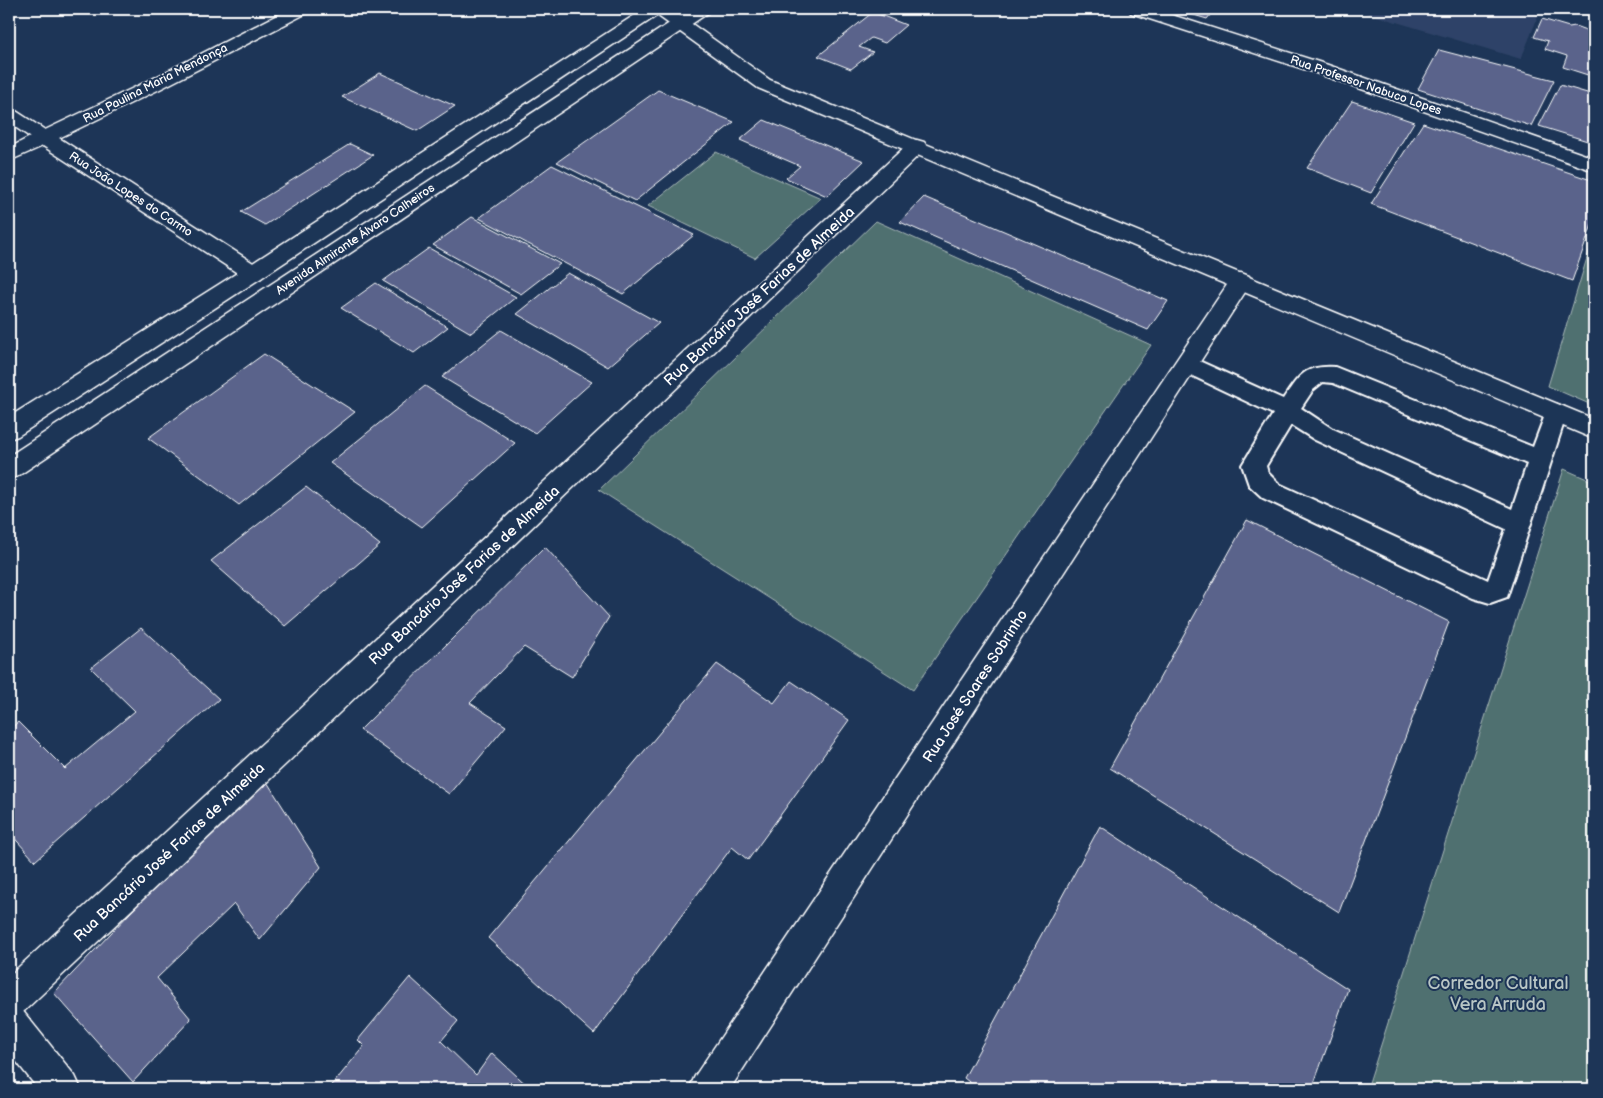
<svg xmlns="http://www.w3.org/2000/svg" width="1603" height="1098" viewBox="0 0 1603 1098" font-family="'Balsamiq Sans',sans-serif">
  <rect width="100%" height="100%" fill="#1d3557"/>
  <filter id="ink" filterUnits="userSpaceOnUse"><feTurbulence type="fractalNoise" baseFrequency=".02" numOctaves="2"/><feDisplacementMap in="SourceGraphic" scale="10" xChannelSelector="R" yChannelSelector="G"/><feConvolveMatrix kernelMatrix="1 2 1 2 8 2 1 2 1" color-interpolation-filters="sRGB"/></filter>
  <g filter="url(#ink)">
    <!-- built -->
    <path fill="#2f4367" d="M 1368,9 L 1541,9 L 1521,59 L 1366,13 Z"/>
    <!-- green -->
    <path fill="#50706f" stroke="#a8b8b7" d="M 716,152 L 821,198 L 755,258 L 648,206 Z
      M 876,221 L 1151,345 L 913,690 L 599,490 Z
      M 1594,235 L 1594,406 L 1548,386 Z
      M 1564,469 L 1594,482 L 1594,1089 L 1367,1089 Z"/>
    <!-- building -->
    <path fill="#5a648b" stroke="#fff" d="M 1174,9 L 1215,9 L 1207,19 Z
      M 873,12 L 906,25 L 885,43 L 871,38 L 859,47 L 873,52 L 851,69 L 818,56 Z
      M 1542,19 L 1569,27 L 1575,26 L 1594,33 L 1594,77 L 1563,67 L 1567,56 L 1545,49 L 1548,41 L 1534,37 Z
      M 1439,50 L 1554,80 L 1531,126 L 1418,89 Z
      M 380,73 L 455,106 L 417,131 L 342,97 Z
      M 1560,85 L 1594,95 L 1594,143 L 1539,126 Z
      M 658,90 L 734,122 L 635,201 L 557,162 Z
      M 1352,101 L 1414,122 L 1371,193 L 1307,168 Z
      M 764,120 L 864,161 L 827,196 L 786,178 L 800,166 L 740,140 Z
      M 1423,123 L 1594,181 L 1594,219 L 1572,281 L 1371,204 Z
      M 350,144 L 373,155 L 265,225 L 241,212 Z
      M 552,165 L 694,235 L 623,294 L 479,218 Z
      M 924,197 L 1168,301 L 1148,330 L 900,222 Z
      M 472,217 L 560,264 L 521,294 L 433,245 Z
      M 429,248 L 516,297 L 471,333 L 383,281 Z
      M 568,273 L 659,323 L 608,367 L 517,314 Z
      M 376,283 L 448,327 L 414,353 L 341,308 Z
      M 501,330 L 592,382 L 535,433 L 442,377 Z
      M 264,354 L 355,412 L 239,505 L 148,438 Z
      M 425,386 L 515,443 L 422,527 L 330,463 Z
      M 306,487 L 380,545 L 285,626 L 211,561 Z
      M 1247,520 L 1449,622 L 1339,912 L 1110,768 Z
      M 545,547 L 609,617 L 572,677 L 524,647 L 470,703 L 506,726 L 449,794 L 360,730 Z
      M 141,628 L 219,699 L 35,861 L 9,832 L 9,730 L 18,722 L 65,769 L 135,711 L 91,668 Z
      M 717,664 L 774,703 L 791,681 L 849,720 L 748,860 L 732,847 L 594,1034 L 488,938 Z
      M 262,774 L 321,867 L 260,940 L 234,904 L 157,978 L 191,1019 L 133,1082 L 54,993 Z
      M 1100,826 L 1348,989 L 1312,1089 L 978,1089 L 964,1078 Z
      M 410,977 L 458,1021 L 441,1041 L 476,1075 L 492,1053 L 531,1089 L 329,1089 L 364,1046 L 358,1040 Z"/>
    <g fill="none" stroke-linecap="round" stroke-linejoin="round">
      <defs>
        <path id="lane" d="M 1188,356 L 1283,399 C 1299,376 1304,365 1335,367 L 1533,447 L 1548,407 L 1556,404 L 1564,407 L 1567,413 L 1507,597 L 1490,603 L 1473,598 L 1263,498 L 1249,485 L 1242,465 L 1273,414 L 1180,370 L 1177,364 L 1180,358 ZM 1323,382 L 1333,383 L 1527,464 L 1512,509 L 1331,428 L 1301,408 L 1313,390 ZM 1291,425 L 1315,440 L 1506,529 L 1488,580 L 1279,484 L 1268,473 L 1266,466 Z"/>
        <path id="street" d="M 289,9 L 309,9 L 307,13 L 160,89 L 59,138 L 261,268 L 264,273 L 261,278 L 253,281 L 245,278 L 43,146 L 9,161 L 9,148 L 30,137 L 9,123 L 9,109 L 16,111 L 45,130 L 148,81 Z
          M 1129,9 L 1153,9 L 1328,65 L 1594,158 L 1594,171 L 1316,73 L 1131,13 Z
          M 917,140 L 924,142 L 927,146 L 924,150 L 287,763 L 22,1013 L 9,1018 L 9,976 L 265,741 L 910,142 Z
          M 1241,273 L 1249,276 L 1252,281 L 1249,286 L 730,1089 L 689,1089 L 695,1076 L 1233,276 Z"/>
        <path id="secondary" d="M 652,9 L 671,9 L 770,80 L 1594,419 L 1594,439 L 758,88 L 654,13 Z
          M 9,1005 L 22,1010 L 75,1076 L 81,1089 L 38,1089 L 9,1052 Z"/>
        <path id="primary" d="M 644,9 L 663,9 L 661,13 L 261,278 L 18,436 L 9,439 L 9,417 L 245,268 Z
          M 691,9 L 710,9 L 708,13 L 18,476 L 9,479 L 9,456 Z"/>
      </defs>
      <!-- lane casing -->
      <use href="#lane" stroke="#fff" stroke-width="4"/>
      <!-- street casing -->
      <use href="#street" stroke="#fff" stroke-width="3"/>
      <!-- secondary casing -->
      <use href="#secondary" stroke="#fff" stroke-width="3"/>
      <!-- primary casing -->
      <use href="#primary" stroke="#fff" stroke-width="3"/>
      <!-- lane -->
      <use href="#lane" fill="#1d3557" fill-rule="evenodd"/>
      <!-- street -->
      <use href="#street" fill="#1d3557" fill-rule="evenodd"/>
      <!-- secondary -->
      <use href="#secondary" fill="#1d3557" fill-rule="evenodd"/>
      <!-- primary -->
      <use href="#primary" fill="#1d3557" fill-rule="evenodd"/>
    </g>
  </g>
  <g text-anchor="middle" stroke-width="4" stroke-linejoin="round" paint-order="stroke">
    <!-- far-street labels -->
    <g font-size="12" fill="#fff" stroke="#1d3557">
      <text transform="translate(155 83) rotate(-27)" y="4">Rua Paulina Maria Mendonça</text>
      <text transform="translate(1366 85) rotate(19)" y="4">Rua Professor Nabuco Lopes</text>
      <text transform="translate(131 194) rotate(33)" y="4">Rua João Lopes do Carmo</text>
      <text transform="translate(355 239) rotate(-34)" y="4">Avenida Almirante Álvaro Calheiros</text>
    </g>
    <!-- street labels -->
    <g font-size="15" fill="#fff" stroke="#1d3557">
      <text transform="translate(759 296) rotate(-43)" y="5">Rua Bancário José Farias de Almeida</text>
      <text transform="translate(464 575) rotate(-43)" y="5">Rua Bancário José Farias de Almeida</text>
      <text transform="translate(975 686) rotate(-57)" y="5">Rua José Soares Sobrinho</text>
      <text transform="translate(169 852) rotate(-43)" y="5">Rua Bancário José Farias de Almeida</text>
    </g>
    <!-- near-park labels -->
    <g font-size="18" fill="#b9c6c5" stroke="#1d3557">
      <text x="1498" y="989">Corredor Cultural<tspan x="1498" dy="21">Vera Arruda</tspan></text>
    </g>
  </g>
  <!-- margin -->
  <rect width="1603" height="1098" fill="none" stroke="#1d3557" stroke-width="30"/>
  <rect x="15" y="15" width="1573" height="1068" fill="none" stroke="#fff" stroke-width="2" filter="url(#ink)"/>
</svg>
